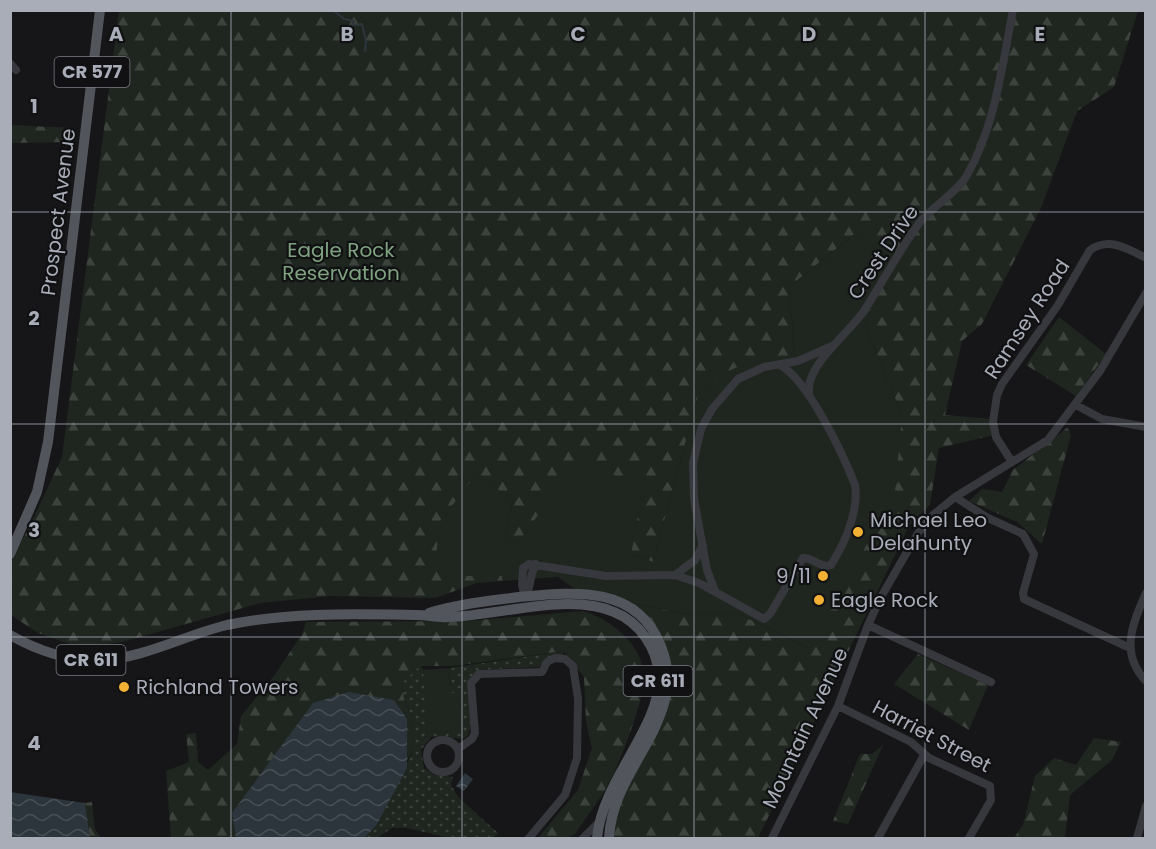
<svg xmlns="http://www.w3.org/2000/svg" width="1156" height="849" viewBox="0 0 1156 849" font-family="Poppins,sans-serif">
  <defs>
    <pattern id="grass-dots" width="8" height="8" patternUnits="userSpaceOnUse" patternTransform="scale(1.5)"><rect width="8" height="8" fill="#1e261f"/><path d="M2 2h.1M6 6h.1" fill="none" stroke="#3c433d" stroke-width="1.8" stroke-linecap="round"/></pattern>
    <pattern id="forest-firs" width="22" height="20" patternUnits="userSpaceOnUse" patternTransform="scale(1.5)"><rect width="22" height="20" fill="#1e261f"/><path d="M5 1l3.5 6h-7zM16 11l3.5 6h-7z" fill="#3c433d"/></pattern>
    <pattern id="water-waves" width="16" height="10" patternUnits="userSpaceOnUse" patternTransform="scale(1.5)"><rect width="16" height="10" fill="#2c353c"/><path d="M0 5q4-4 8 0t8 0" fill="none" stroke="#485056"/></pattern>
  </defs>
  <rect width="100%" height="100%" fill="#161618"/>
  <!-- grass -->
  <path fill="url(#grass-dots)" d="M 564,651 L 563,655 L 547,658 L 539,667 L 478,670 L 471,677 C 471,689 476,732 465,738 C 461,740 439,736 431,737 L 421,750 L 424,768 L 434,775 L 453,777 L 451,785 L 459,798 L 498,833 L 493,838 L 450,838 L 407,828 L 392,828 L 377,838 L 364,838 L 376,826 L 414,749 L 412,717 L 404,699 L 402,683 L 420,665 L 463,730 L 461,693 L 450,693 L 449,668 Z"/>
  <!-- forest -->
  <path fill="url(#forest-firs)" d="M 119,11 L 1138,11 L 1114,87 L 1077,111 L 1041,208 L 982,324 L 962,341 L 945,415 L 991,419 L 994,435 L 939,448 L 930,505 L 909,526 L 758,838 L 614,838 L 617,809 L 667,682 L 644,619 L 607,599 L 693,615 L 739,614 L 810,649 L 902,415 L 862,318 L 856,233 L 789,287 L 795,357 L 708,386 L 699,393 L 653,562 L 631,554 L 517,544 L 505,534 L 513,500 L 475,475 L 453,576 L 502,576 L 503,581 L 477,583 L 435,598 L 331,596 L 260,603 L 122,642 L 97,645 L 73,645 L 38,633 L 11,615 L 10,558 L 27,532 L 62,457 Z
    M 11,125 L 72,128 L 70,142 L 11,143 Z
    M 1059,317 L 1106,354 L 1076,396 L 1026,365 Z
    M 1068,427 L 1071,435 L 1042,544 L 1017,522 L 969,501 L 982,489 L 1002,492 L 1013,470 Z
    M 583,611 C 610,619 641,643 644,674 C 646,694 623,754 613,775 C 604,795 588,814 576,833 L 568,838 L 538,838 L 578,790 L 592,748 L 586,722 L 584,677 L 563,651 L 453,666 L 420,666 L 402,683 L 404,699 L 412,717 L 414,749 L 407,760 L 407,719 L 232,813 L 236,838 L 171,838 L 166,771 L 189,762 L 186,734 L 196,733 L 198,762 L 208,770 L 237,744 L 241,716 L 274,676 L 302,634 L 306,622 L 467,621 Z
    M 918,654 L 988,685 L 969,730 L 894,684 Z
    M 1094,738 L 1121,742 L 1112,760 L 1070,795 L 1065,838 L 1014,838 L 1023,825 L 1035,776 L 1054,758 L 1076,765 Z
    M 883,745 L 848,824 L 833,821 L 860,754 L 872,754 Z
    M 92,802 L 95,829 L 101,838 L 90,838 L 85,803 Z"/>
  <!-- park -->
  <path fill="#1e261f" d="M 856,233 L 892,266 L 862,318 L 902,415 L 895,492 L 810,649 L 739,614 L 693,615 L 607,599 L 573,588 L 558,577 L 503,581 L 502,576 L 453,576 L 436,561 L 439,523 L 476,474 L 513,500 L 505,534 L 517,544 L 575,464 L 644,484 L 631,554 L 653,562 L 699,393 L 708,386 L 710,381 L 735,368 L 795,357 L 789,287 Z
    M 449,668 L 450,693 L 461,692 L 463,730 L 427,732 L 423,670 Z"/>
  <!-- water -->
  <path fill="url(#water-waves)" d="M 349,692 L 394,700 L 407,719 L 407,768 L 376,826 L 364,838 L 236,838 L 232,813 L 313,703 Z
    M 465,773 L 473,779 L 464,791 L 456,786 Z
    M 10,792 L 85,803 L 90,838 L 11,838 Z"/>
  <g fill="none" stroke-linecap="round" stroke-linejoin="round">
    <!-- stream -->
    <path stroke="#2c353c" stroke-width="2" d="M 333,10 L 344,19 L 354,21 L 352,25 L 362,24 L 366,41 L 365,51"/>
    <!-- minor -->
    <path stroke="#37383d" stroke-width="8" d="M 10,63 L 16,70
      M 809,392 C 806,365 849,333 864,311 C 883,282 899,250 920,222 C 933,206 955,194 966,177 C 995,127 1002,67 1013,10
      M 1076,405 L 1102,419 L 1146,427
      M 1012,462 L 996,437 L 993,422 L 997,395 L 1002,384 L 1058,305 L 1090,250 C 1110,237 1126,248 1146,258
      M 955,497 L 988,518 L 1023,534 L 1034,554 L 1023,593 L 1024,599 L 1130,648
      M 675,575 L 695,560 L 703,545
      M 715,591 L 707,570 L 694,499 L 693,463 L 701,429 L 712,409 L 738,379 L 764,367 L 798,361 L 832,346
      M 1146,593 C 1133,623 1119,653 1146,681
      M 525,597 L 522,585 L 523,568 L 529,564 L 606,576 L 675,575 L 699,583 L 764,619 L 770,614 L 803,558 C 813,557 821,569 831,565 C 845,543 859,511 855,485 C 843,454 808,380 780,365
      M 525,597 C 532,586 528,579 536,564
      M 868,625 L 991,682
      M 838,706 L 911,742 L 929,758 L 990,786 L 991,800 L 969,838
      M427 756a16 16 0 1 1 32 0a16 16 0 1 1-32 0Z
      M 458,749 L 472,739 L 475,733 L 471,683 L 479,674 L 542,672 L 547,662 L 555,658 L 565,659 L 573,666 L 578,699 L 577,758 L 565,795 L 529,838
      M 583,838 L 598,823
      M 772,838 L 838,706 L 868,625 L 881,597 L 918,533 L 933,515 L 955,497 L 1048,440 L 1100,371 L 1146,293
      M 878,838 L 924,755
      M 1137,838 L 1146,806"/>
    <!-- major -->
    <path stroke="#53555c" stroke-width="10" d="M 10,554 L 37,492 L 48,442 L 100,10
      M 429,613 C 458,604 489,601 519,597 C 573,592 636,584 661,646 C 668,664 670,682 665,700 C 652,750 612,784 609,838
      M 10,635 C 38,651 68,661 101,660 C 145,658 185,635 227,625 C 289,612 354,614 417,615 C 427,615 438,618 448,617 C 498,616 568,592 614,612 C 640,622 657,649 659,675 C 662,726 602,780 597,838"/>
  </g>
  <!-- grid -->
  <path fill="none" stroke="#a8adb8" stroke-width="1.5" stroke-opacity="0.55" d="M 231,10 L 231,838M 462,10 L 462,838M 694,10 L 694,838M 925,10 L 925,838M 10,212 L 1146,212M 10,424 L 1146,424M 10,637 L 1146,637"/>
  <!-- markers -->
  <g fill="#f2b134" stroke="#111113" stroke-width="2">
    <circle cx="858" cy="532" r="6"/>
    <circle cx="823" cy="576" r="6"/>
    <circle cx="819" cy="600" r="6"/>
    <circle cx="124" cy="687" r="6"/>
  </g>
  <g text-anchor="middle" stroke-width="4.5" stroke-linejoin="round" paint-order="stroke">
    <!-- shield labels -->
    <g fill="#111113" stroke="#7b7e86" stroke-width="1.5">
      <rect x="54.5" y="57" width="75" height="30" rx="4.5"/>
      <rect x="56.5" y="645" width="69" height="30" rx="4.5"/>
      <rect x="623.5" y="666" width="69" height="30" rx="4.5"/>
    </g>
    <g font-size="18" font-weight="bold" fill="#a8adb8">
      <text x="92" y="78">CR 577</text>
      <text x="91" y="666">CR 611</text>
      <text x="658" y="687">CR 611</text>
    </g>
    <!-- street labels -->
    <g font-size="20" fill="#a8adb8" stroke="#111113">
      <text transform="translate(58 212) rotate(-83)" y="7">Prospect Avenue</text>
      <text transform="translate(883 252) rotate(-56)" y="7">Crest Drive</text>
      <text transform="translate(1027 319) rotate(-57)" y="7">Ramsey Road</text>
      <text transform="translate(805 728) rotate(-65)" y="7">Mountain Avenue</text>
      <text transform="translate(932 736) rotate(28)" y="7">Harriet Street</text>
    </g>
    <!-- park labels -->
    <g font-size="20" fill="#7fa381" stroke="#111113">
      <text x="341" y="257">Eagle Rock<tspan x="341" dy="23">Reservation</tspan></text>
    </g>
    <!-- poi labels -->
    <g font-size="20" fill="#a8adb8" stroke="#111113" text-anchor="start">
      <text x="870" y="527">Michael Leo<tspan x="870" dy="23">Delahunty</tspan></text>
      <text x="811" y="583" text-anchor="end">9/11</text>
      <text x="831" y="607">Eagle Rock</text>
      <text x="136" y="694">Richland Towers</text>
    </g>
  </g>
  <g font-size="20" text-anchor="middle" font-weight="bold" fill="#a8adb8" stroke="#111113" stroke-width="4.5" stroke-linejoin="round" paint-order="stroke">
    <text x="116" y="41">A</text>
    <text x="347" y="41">B</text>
    <text x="578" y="41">C</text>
    <text x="809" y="41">D</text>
    <text x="1040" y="41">E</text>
    <text x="34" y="113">1</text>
    <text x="34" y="325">2</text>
    <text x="34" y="537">3</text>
    <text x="34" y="750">4</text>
  </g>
  <!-- border -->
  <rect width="1156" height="849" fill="none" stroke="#a8adb8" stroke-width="24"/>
</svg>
